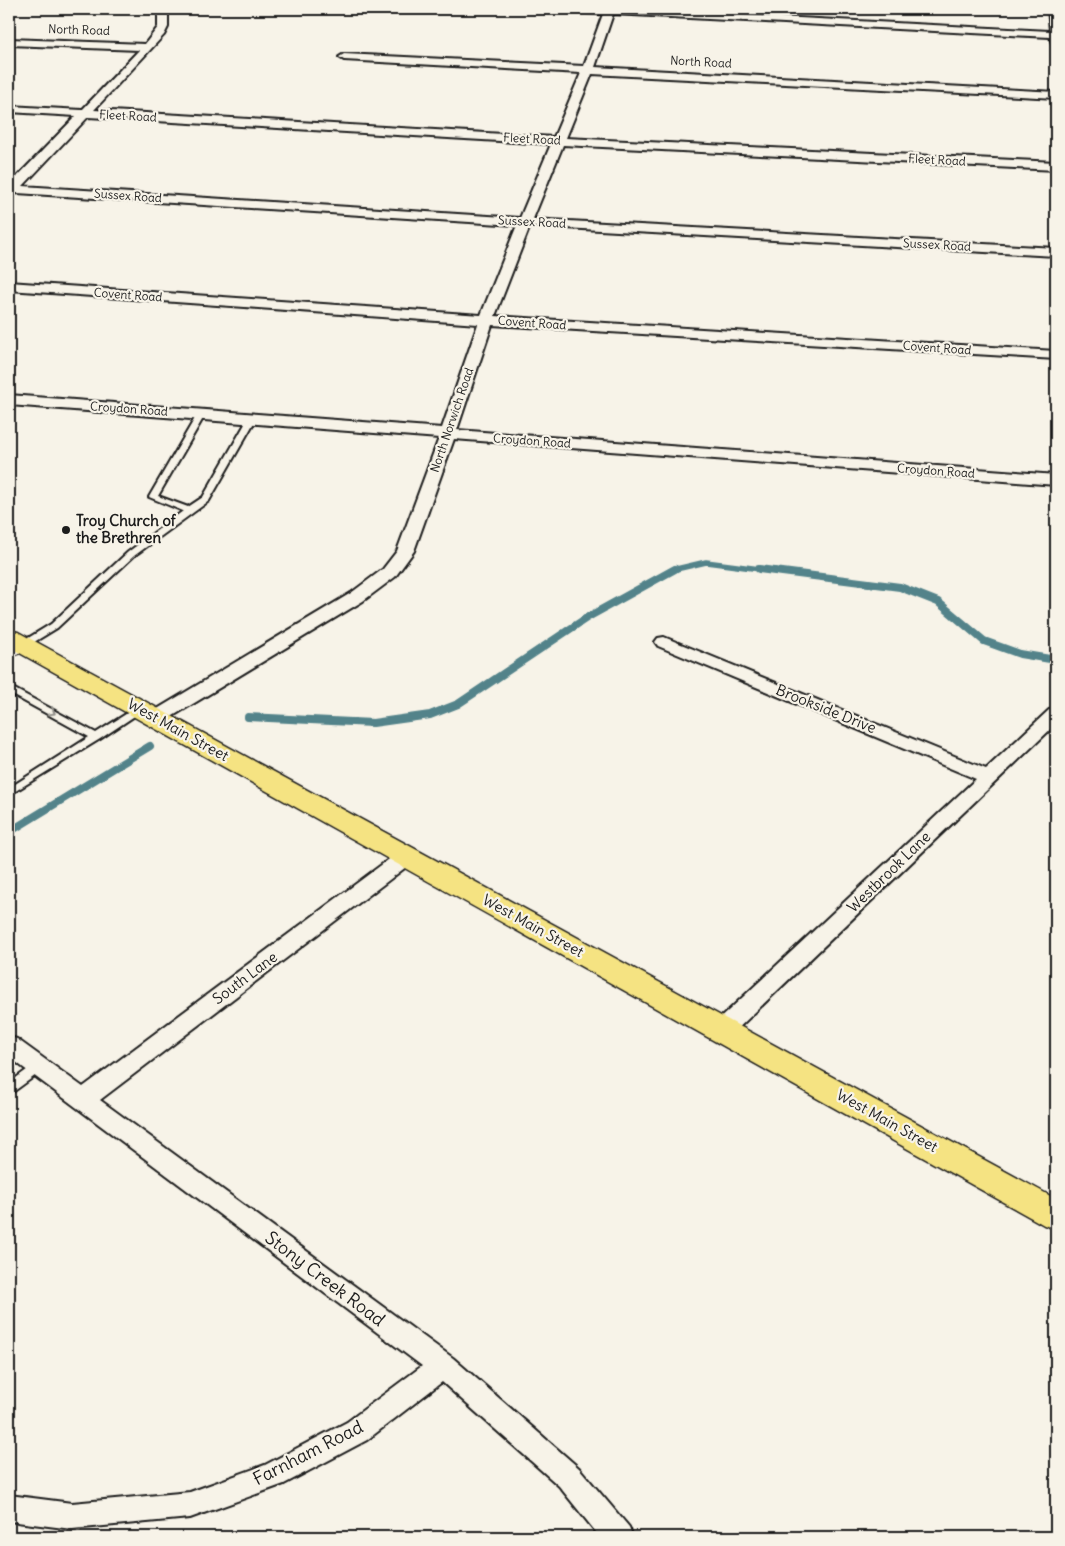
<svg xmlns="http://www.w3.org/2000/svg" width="1065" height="1546" viewBox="0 0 1065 1546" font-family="Delius,sans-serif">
  <rect width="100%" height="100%" fill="#f7f3e8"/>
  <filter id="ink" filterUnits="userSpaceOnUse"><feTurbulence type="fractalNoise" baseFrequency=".02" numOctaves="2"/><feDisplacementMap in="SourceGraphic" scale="10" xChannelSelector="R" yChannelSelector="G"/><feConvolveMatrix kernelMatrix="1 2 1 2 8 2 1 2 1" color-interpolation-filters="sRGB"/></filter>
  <g filter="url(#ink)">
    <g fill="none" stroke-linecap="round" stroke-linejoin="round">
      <!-- stream-far1 -->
      <path stroke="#53838a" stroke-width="5.5" d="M 672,570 L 706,562 L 768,570"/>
      <!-- stream -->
      <path stroke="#53838a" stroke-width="8" d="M 759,569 L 900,587 L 938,602 L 984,641 L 1020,654 L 1056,660
        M 248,717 L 373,723 L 430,715 L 458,704 L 588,617 L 675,569
        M 9,832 L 150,746"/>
      <defs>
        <path id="service" d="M 198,413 L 201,413 L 205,415 L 158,496 L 188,507 L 203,497 L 249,417 L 252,417 L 256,419 L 209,501 L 134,556 L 57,628 L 26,647 L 20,647 L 18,645 L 20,643 L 51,624 L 128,552 L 183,511 L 149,497 Z
          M 9,686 L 96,733 L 137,707 L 140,706 L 145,709 L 100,739 L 9,795 L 9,788 L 89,737 L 9,693 Z
          M 39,1063 L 43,1064 L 45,1067 L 43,1070 L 13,1092 L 9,1093 L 9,1083 L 35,1064 Z"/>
        <path id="minor" d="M 158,9 L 168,9 L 168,27 L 164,35 L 94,110 L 554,137 L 581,73 L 344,60 L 339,57 L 344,54 L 584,66 L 603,14 L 569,12 L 564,9 L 624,9 L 1050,31 L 1048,9 L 1056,9 L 1056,44 L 1052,43 L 1050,37 L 613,14 L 595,67 L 1056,92 L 1056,98 L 592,74 L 566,138 L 1056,162 L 1056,170 L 563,145 L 533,219 L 1056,248 L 1056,256 L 530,226 L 495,316 L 1056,351 L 1056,359 L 492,325 L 457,430 L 1056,475 L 1056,485 L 454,439 L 414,551 L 395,577 L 363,601 L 163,722 L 156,724 L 149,722 L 146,718 L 149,714 L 351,593 L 383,569 L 397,551 L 439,438 L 9,405 L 9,395 L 442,428 L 478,324 L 9,290 L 9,282 L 481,315 L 517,225 L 17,193 L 9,198 L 9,185 L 76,116 L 9,112 L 9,106 L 82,110 L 139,50 L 9,45 L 9,39 L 145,44 L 158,27 ZM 88,117 L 551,144 L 520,218 L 23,186 Z
          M 664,637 L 986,769 L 1049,710 L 1056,708 L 1056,724 L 730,1036 L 722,1038 L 714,1036 L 710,1030 L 714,1024 L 976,779 L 658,646 L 655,642 L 658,638 Z
          M 23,639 L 29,641 L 32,645 L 29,649 L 9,657 L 9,645 Z
          M 407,849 L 414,851 L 418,856 L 414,861 L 100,1100 L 453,1358 L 579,1468 L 629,1527 L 633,1537 L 600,1537 L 559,1486 L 442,1382 L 367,1440 L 284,1484 L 190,1518 L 72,1529 L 9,1521 L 9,1495 L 72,1503 L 190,1492 L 265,1465 L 347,1422 L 422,1366 L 9,1057 L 9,1037 L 17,1039 L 83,1087 L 400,851 Z"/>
        <path id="primary" d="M 9,630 L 18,632 L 1056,1199 L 1056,1229 L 1044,1225 L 9,647 Z"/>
      </defs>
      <!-- service casing -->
      <use href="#service" stroke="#1c1c1c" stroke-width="4"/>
      <!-- minor casing -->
      <use href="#minor" stroke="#1c1c1c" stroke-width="4"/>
      <!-- primary casing -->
      <use href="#primary" stroke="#1c1c1c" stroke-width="3"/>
      <!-- service -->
      <use href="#service" fill="#f7f3e8" fill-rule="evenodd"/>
      <!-- minor -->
      <use href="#minor" fill="#f7f3e8" fill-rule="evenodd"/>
      <!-- primary -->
      <use href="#primary" fill="#f5e382" fill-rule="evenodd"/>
    </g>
    <!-- one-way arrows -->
    <defs><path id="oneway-chevron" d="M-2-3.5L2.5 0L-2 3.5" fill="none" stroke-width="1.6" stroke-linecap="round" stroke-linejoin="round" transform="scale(1.25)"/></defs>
    <use stroke="#94928c" href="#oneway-chevron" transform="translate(52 712) rotate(29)"/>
  </g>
  <!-- markers -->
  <circle fill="#1c1c1c" stroke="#f7f3e8" stroke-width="2" cx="66" cy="530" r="5"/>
  <g text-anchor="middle" stroke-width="4.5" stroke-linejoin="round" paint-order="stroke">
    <!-- far-street labels -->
    <g font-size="12" fill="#1c1c1c" stroke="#f7f3e8">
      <text transform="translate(79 30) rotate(2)" y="4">North Road</text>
      <text transform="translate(701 62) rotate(3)" y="4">North Road</text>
      <text transform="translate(128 116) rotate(3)" y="4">Fleet Road</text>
      <text transform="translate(532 139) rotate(3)" y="4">Fleet Road</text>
      <text transform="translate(937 160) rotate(3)" y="4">Fleet Road</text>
      <text transform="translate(128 196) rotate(4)" y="4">Sussex Road</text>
      <text transform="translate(532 222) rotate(3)" y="4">Sussex Road</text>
      <text transform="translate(937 245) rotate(3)" y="4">Sussex Road</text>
      <text transform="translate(128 295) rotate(4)" y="4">Covent Road</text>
      <text transform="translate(532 323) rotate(4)" y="4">Covent Road</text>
      <text transform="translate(937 348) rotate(4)" y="4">Covent Road</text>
      <text transform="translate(129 409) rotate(4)" y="4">Croydon Road</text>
      <text transform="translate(452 420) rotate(-71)" y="4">North Norwich Road</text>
      <text transform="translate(532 441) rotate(4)" y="4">Croydon Road</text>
      <text transform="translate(936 471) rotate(4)" y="4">Croydon Road</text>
    </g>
    <!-- poi labels -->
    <g font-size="15" font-weight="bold" fill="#1c1c1c" stroke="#f7f3e8" text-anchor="start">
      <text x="76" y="526">Troy Church of<tspan x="76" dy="17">the Brethren</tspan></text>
    </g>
    <!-- street labels -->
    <g font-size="15" fill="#1c1c1c" stroke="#f7f3e8">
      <text transform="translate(826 709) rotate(22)" y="5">Brookside Drive</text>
      <text transform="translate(178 730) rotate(29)" y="5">West Main Street</text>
      <text transform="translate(889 872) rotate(-44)" y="5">Westbrook Lane</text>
      <text transform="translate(533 926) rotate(29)" y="5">West Main Street</text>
      <text transform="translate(245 978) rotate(-37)" y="5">South Lane</text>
      <text transform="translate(887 1121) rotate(29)" y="5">West Main Street</text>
    </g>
    <!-- near-street labels -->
    <g font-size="18" fill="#1c1c1c" stroke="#f7f3e8">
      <text transform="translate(325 1279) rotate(37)" y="6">Stony Creek Road</text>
      <text transform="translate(308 1453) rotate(-27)" y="6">Farnham Road</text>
    </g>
  </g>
  <!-- margin -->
  <rect width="1065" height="1546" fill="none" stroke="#f7f3e8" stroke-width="30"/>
  <rect x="15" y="15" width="1035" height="1516" fill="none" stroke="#1c1c1c" stroke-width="2" filter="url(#ink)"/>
</svg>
